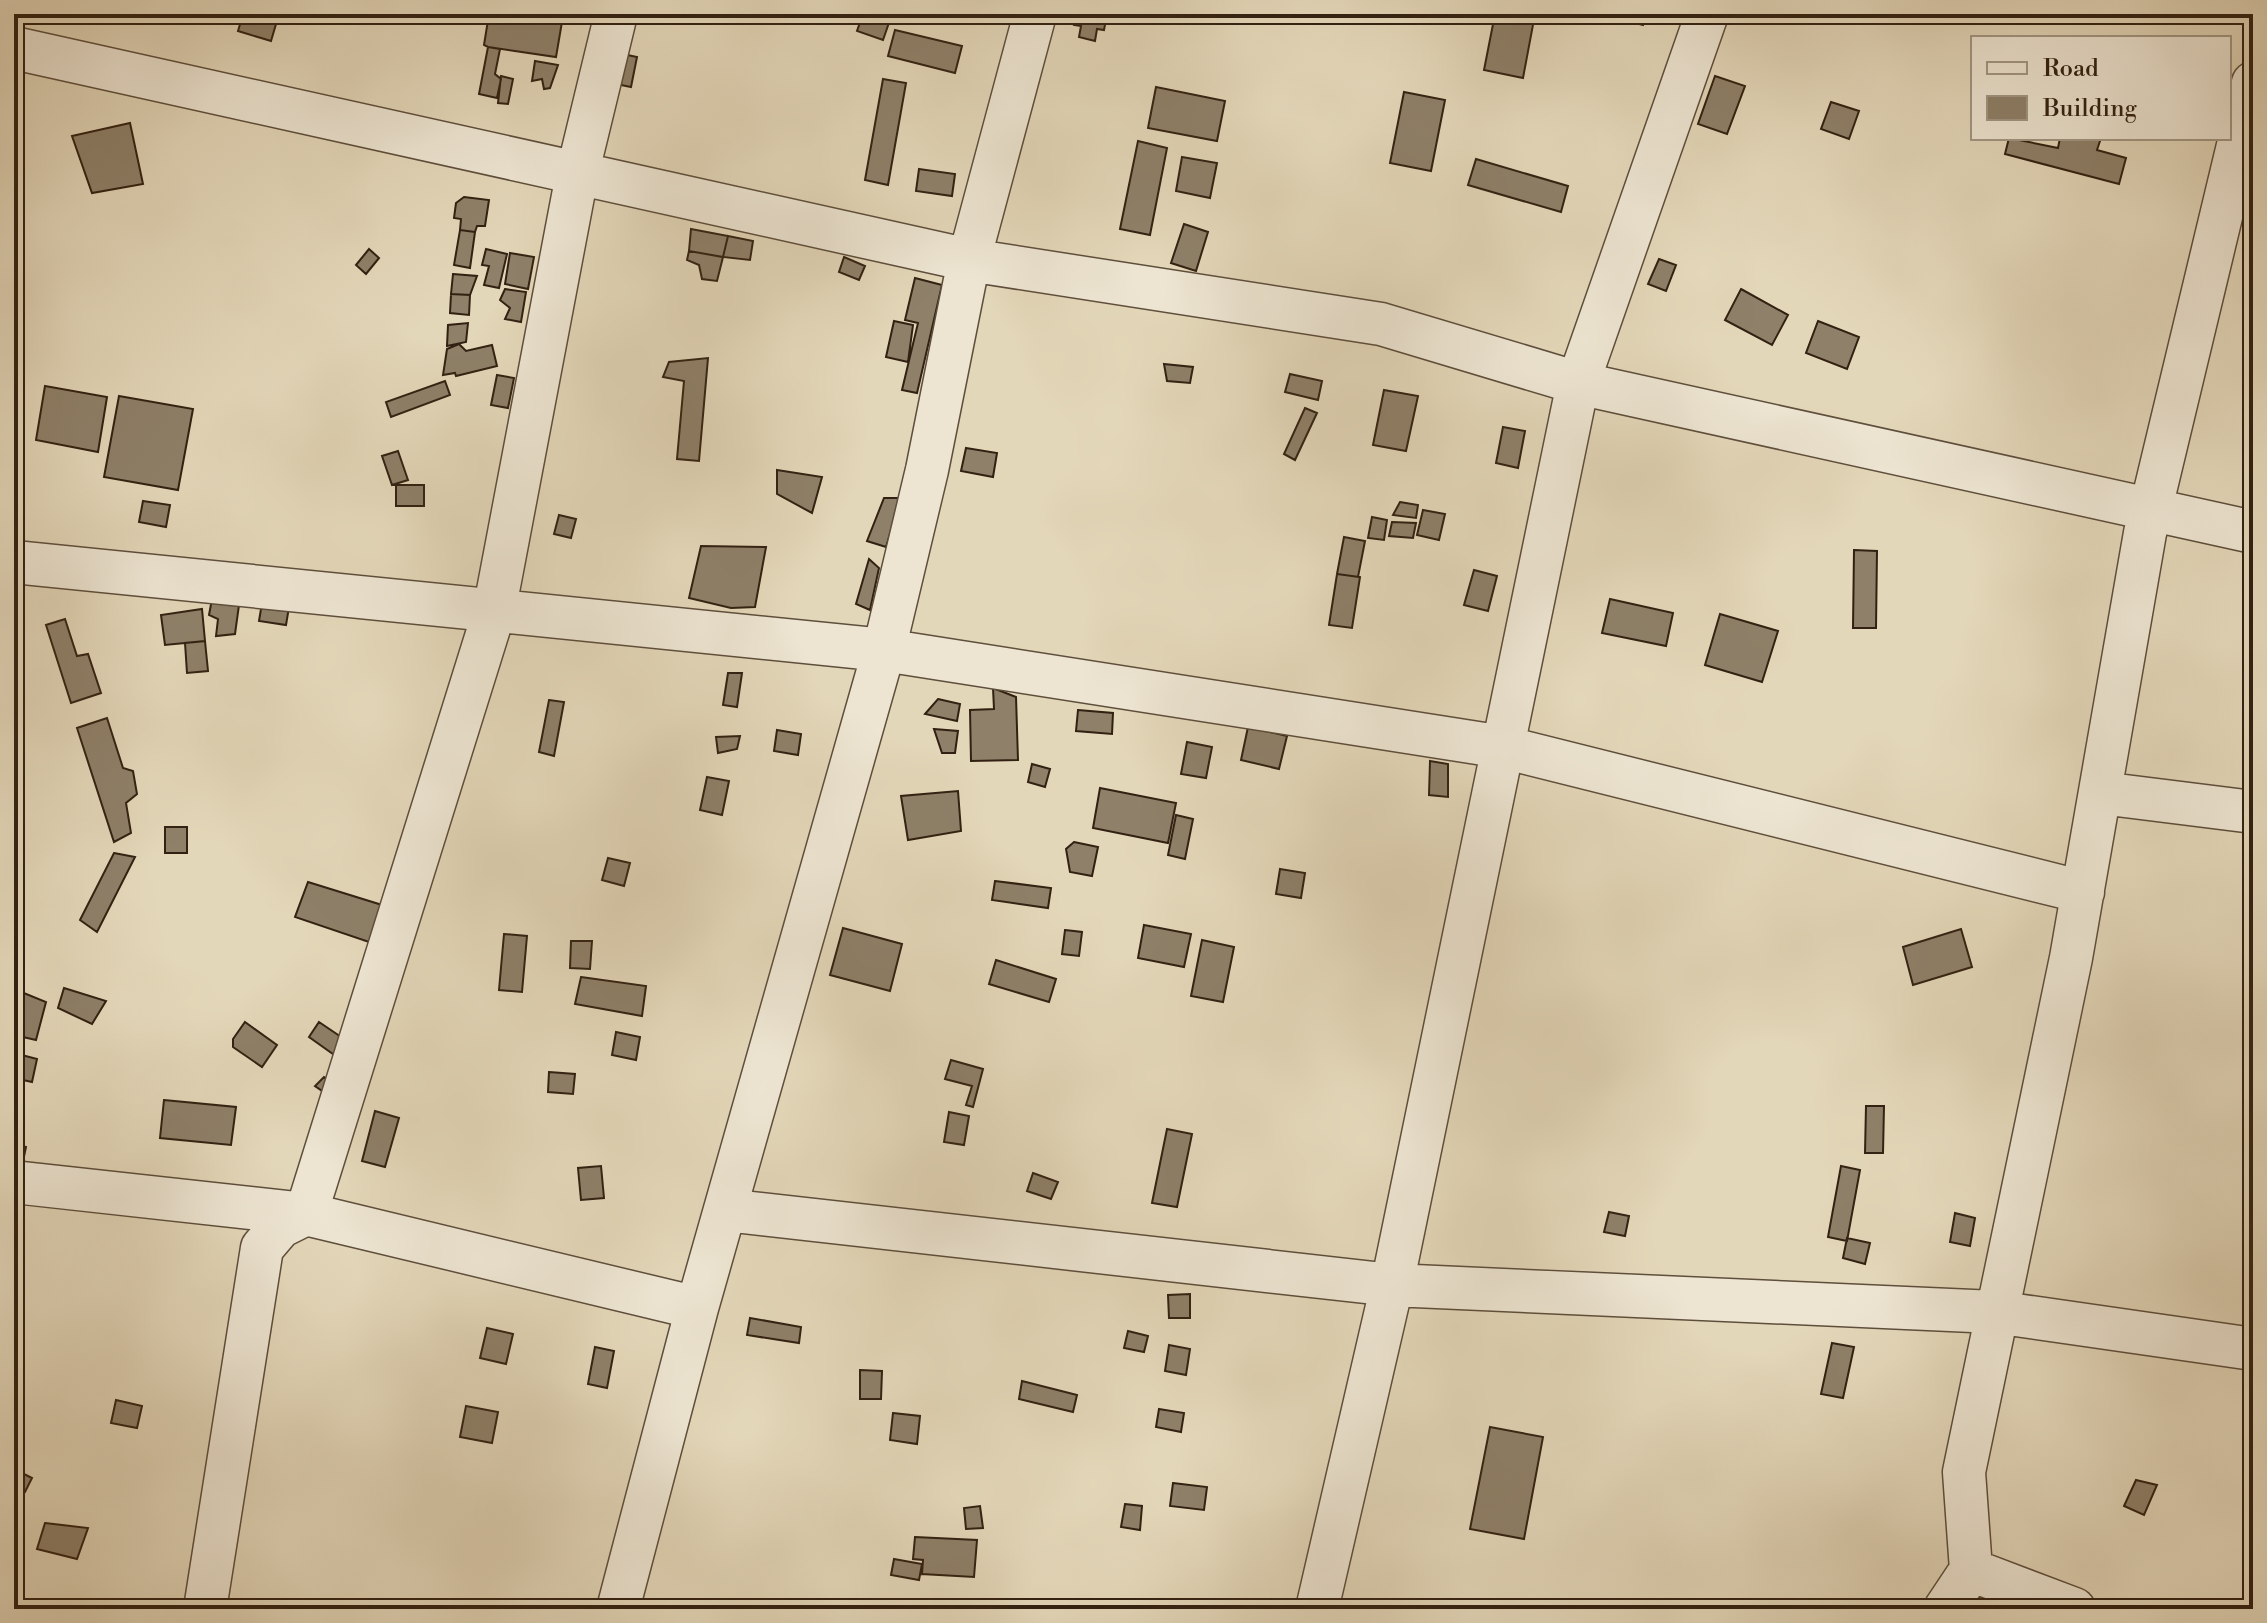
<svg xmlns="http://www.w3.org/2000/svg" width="2267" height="1623" viewBox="0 0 2267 1623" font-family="'Libre Bodoni',serif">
  <rect width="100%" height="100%" fill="#e3d7b9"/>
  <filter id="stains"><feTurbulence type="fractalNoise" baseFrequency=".0025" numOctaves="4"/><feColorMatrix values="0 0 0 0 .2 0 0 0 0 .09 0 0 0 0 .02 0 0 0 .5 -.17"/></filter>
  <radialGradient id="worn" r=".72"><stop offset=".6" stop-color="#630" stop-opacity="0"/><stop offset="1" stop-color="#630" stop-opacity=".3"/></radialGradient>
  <!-- building -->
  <path fill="#8e8069" stroke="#322112" stroke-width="2" d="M 243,14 L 279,14 L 271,41 L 238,31 Z
    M 489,14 L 563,16 L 556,57 L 488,47 L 484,45 Z
    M 863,14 L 892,14 L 883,40 L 857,31 Z
    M 1077,14 L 1107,14 L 1104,30 L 1097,29 L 1095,41 L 1079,37 L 1081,26 L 1074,25 Z
    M 1495,14 L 1535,14 L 1523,78 L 1484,70 Z
    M 1601,14 L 1646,14 L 1643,25 Z
    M 895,30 L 962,46 L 955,73 L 888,56 Z
    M 488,47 L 500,49 L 495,74 L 501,79 L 497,98 L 479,94 Z
    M 618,53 L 637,57 L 631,87 L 611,83 Z
    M 535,61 L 558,65 L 550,88 L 544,89 L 542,79 L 532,81 Z
    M 501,76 L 513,79 L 508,104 L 498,103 Z
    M 1715,76 L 1745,86 L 1727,134 L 1698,124 Z
    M 883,79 L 906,83 L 888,185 L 865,180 Z
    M 1156,87 L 1225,101 L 1217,141 L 1148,128 Z
    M 1404,92 L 1445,100 L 1431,171 L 1390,163 Z
    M 1831,102 L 1859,111 L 1849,139 L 1821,129 Z
    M 130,123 L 143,184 L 92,193 L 72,136 Z
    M 2009,138 L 2058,148 L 2060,138 L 2101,138 L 2097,150 L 2126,158 L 2119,184 L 2005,154 Z
    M 1138,141 L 1167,148 L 1150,235 L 1120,229 Z
    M 1182,157 L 1217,163 L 1210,198 L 1176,191 Z
    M 1476,159 L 1568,186 L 1561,212 L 1468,185 Z
    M 919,169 L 955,174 L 952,196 L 916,191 Z
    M 464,197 L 489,200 L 485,226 L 477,226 L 475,232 L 460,230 L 461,219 L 454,218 L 456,203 Z
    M 1184,224 L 1208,232 L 1196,271 L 1171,263 Z
    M 691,229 L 728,236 L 723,257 L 689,251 Z
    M 460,230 L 475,232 L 470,268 L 454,265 Z
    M 728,236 L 753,241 L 750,260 L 723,257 Z
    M 369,249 L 379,258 L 366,274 L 356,265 Z
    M 486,249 L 507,254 L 499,288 L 484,285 L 489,266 L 482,265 Z
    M 689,251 L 723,257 L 717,281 L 702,279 L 699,265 L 687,260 Z
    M 510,253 L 534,257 L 528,289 L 505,284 Z
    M 844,257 L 865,266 L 859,280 L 839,272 Z
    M 1659,259 L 1676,265 L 1666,291 L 1648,284 Z
    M 453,274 L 477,276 L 470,295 L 451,294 Z
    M 915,278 L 942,285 L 917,393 L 902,390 L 918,323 L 905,320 Z
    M 505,289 L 526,292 L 521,322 L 505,319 L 510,308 L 500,300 Z
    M 1741,289 L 1788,315 L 1772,345 L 1725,320 Z
    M 451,294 L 470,295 L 469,315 L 450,313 Z
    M 894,321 L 913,325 L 908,362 L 886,357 Z
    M 1818,321 L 1859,337 L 1847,369 L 1806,353 Z
    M 468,323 L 466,342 L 447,346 L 448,325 Z
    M 459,344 L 466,351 L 492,345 L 497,366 L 456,376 L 455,373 L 443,375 L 447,349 Z
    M 708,358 L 699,461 L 677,459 L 684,381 L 663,377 L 669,362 Z
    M 1164,364 L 1193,367 L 1190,383 L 1167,381 Z
    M 1290,374 L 1322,381 L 1318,400 L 1285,392 Z
    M 497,375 L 514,378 L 508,408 L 491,405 Z
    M 445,381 L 450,395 L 391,417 L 386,402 Z
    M 45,386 L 107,397 L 98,452 L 36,440 Z
    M 1384,390 L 1418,396 L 1406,451 L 1373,445 Z
    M 119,396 L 193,409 L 178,490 L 104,477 Z
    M 1305,408 L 1317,413 L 1295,460 L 1284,454 Z
    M 1503,427 L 1525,431 L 1518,468 L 1496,463 Z
    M 966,448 L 997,453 L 993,477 L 961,471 Z
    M 398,451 L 408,480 L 392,485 L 382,456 Z
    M 777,470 L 822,477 L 812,513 L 777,494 Z
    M 396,485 L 424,485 L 424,506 L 396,506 Z
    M 884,498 L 901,498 L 886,547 L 867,541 Z
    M 143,501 L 170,505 L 166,527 L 139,522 Z
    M 1400,502 L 1418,505 L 1416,518 L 1393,515 Z
    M 1423,510 L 1445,514 L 1439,540 L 1417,535 Z
    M 559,515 L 576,519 L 571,538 L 554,534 Z
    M 1372,517 L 1387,520 L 1384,540 L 1368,538 Z
    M 1392,522 L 1416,523 L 1413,538 L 1389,536 Z
    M 1344,537 L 1365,541 L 1358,577 L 1337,574 Z
    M 701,546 L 766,547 L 755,607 L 731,608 L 689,598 Z
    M 1854,550 L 1877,551 L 1876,628 L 1853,628 Z
    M 869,559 L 879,568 L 870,610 L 856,604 Z
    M 1474,570 L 1497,576 L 1488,611 L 1464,605 Z
    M 1337,574 L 1360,577 L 1352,628 L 1329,625 Z
    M 212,599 L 239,605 L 235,634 L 216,636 L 218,619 L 209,615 Z
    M 1610,599 L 1673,613 L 1666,646 L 1602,633 Z
    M 262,603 L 289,607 L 286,625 L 259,621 Z
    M 202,609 L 205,641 L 165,645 L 161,615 Z
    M 1720,614 L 1778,631 L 1762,682 L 1705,665 Z
    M 65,619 L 77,656 L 88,654 L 101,693 L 71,703 L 46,625 Z
    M 205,641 L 208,671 L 187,673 L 185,643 Z
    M 728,673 L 742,673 L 737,707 L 723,705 Z
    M 993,688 L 1016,697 L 1018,760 L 971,761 L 970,710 L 994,709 Z
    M 938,699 L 960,704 L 957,721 L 925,714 Z
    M 549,700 L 564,702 L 554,756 L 539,752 Z
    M 1078,710 L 1113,713 L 1112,734 L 1076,731 Z
    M 107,718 L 123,768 L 133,771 L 137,794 L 126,803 L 131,833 L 114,842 L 77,728 Z
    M 1248,727 L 1287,736 L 1279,769 L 1241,760 Z
    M 934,729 L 958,731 L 955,753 L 942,753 Z
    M 777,730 L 801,734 L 798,755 L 774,751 Z
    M 740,736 L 737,749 L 718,753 L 716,737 Z
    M 1187,742 L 1212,747 L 1206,778 L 1181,774 Z
    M 1430,761 L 1448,764 L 1448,797 L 1429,795 Z
    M 1032,764 L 1050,769 L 1045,787 L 1028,782 Z
    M 707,777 L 729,781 L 722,815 L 700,810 Z
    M 1100,788 L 1176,803 L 1168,843 L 1093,828 Z
    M 958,791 L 961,831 L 908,840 L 901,796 Z
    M 1176,815 L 1193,819 L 1185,859 L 1168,855 Z
    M 165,827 L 187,827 L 187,853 L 165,853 Z
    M 1074,842 L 1098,847 L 1092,876 L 1070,872 L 1066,849 Z
    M 114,853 L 135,857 L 97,932 L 80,920 Z
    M 608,858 L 630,863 L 624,886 L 602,880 Z
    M 1280,869 L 1305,873 L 1301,898 L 1276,894 Z
    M 995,881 L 1051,888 L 1048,908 L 992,900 Z
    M 308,882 L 382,905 L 369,942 L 295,917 Z
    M 1144,925 L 1191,934 L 1184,967 L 1138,958 Z
    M 843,928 L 902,944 L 890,991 L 830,975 Z
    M 1961,929 L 1972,967 L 1913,985 L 1903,947 Z
    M 1065,930 L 1082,932 L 1079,956 L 1062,954 Z
    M 504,934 L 527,936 L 522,992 L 499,990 Z
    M 1202,940 L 1234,947 L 1223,1002 L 1191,996 Z
    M 571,941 L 592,941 L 590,969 L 570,968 Z
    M 996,960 L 1056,979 L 1049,1002 L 989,984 Z
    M 581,977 L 646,986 L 642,1016 L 575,1004 Z
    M 64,988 L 106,1001 L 92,1024 L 58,1008 Z
    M 14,989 L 46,1002 L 36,1040 L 14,1035 Z
    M 245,1022 L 277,1045 L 262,1067 L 233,1047 L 233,1039 Z
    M 319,1022 L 344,1039 L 340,1059 L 309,1037 Z
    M 616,1032 L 640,1037 L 636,1060 L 612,1055 Z
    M 14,1053 L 37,1059 L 32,1082 L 14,1078 Z
    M 951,1060 L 983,1069 L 973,1107 L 966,1105 L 972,1086 L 945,1079 Z
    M 549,1072 L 575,1074 L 573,1094 L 548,1092 Z
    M 324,1077 L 334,1084 L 328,1095 L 315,1086 Z
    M 164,1100 L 236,1107 L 231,1145 L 160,1138 Z
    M 1866,1106 L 1884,1106 L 1883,1153 L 1865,1153 Z
    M 375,1111 L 399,1118 L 385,1167 L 362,1161 Z
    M 949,1112 L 969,1116 L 964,1145 L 944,1142 Z
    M 1167,1129 L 1192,1134 L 1177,1207 L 1152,1203 Z
    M 14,1144 L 26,1147 L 22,1166 L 14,1164 Z
    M 601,1166 L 604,1198 L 581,1200 L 578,1168 Z
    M 1841,1166 L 1860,1170 L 1847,1241 L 1828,1237 Z
    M 1033,1173 L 1058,1182 L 1051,1199 L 1027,1191 Z
    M 1609,1212 L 1629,1216 L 1625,1236 L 1604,1232 Z
    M 1955,1213 L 1975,1218 L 1970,1246 L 1950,1242 Z
    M 1847,1238 L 1870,1243 L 1865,1264 L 1843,1258 Z
    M 1190,1294 L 1190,1318 L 1169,1318 L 1168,1295 Z
    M 750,1318 L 801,1327 L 799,1343 L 747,1335 Z
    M 487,1328 L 513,1334 L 506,1364 L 480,1358 Z
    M 1128,1331 L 1148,1336 L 1144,1352 L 1124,1348 Z
    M 1832,1343 L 1854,1347 L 1843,1398 L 1821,1394 Z
    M 1169,1345 L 1190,1349 L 1186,1375 L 1165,1371 Z
    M 595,1347 L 614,1351 L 607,1388 L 588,1384 Z
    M 860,1370 L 882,1371 L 881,1399 L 860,1399 Z
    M 1022,1381 L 1077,1395 L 1073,1412 L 1019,1399 Z
    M 116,1400 L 142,1406 L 137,1428 L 111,1423 Z
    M 466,1406 L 498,1412 L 492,1443 L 460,1437 Z
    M 1159,1409 L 1184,1413 L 1181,1432 L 1156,1427 Z
    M 893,1413 L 920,1416 L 917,1444 L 890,1440 Z
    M 1490,1427 L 1543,1437 L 1524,1539 L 1470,1529 Z
    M 14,1469 L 32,1478 L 25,1492 L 14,1487 Z
    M 2136,1480 L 2157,1485 L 2144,1515 L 2124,1506 Z
    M 1173,1483 L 1207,1487 L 1204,1510 L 1170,1506 Z
    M 1125,1504 L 1142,1506 L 1140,1530 L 1121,1527 Z
    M 980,1506 L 983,1528 L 966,1529 L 964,1508 Z
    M 45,1523 L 88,1528 L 77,1559 L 37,1549 Z
    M 915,1537 L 977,1540 L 974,1577 L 922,1574 L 923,1560 L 913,1559 Z
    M 894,1559 L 922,1564 L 919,1580 L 891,1575 Z"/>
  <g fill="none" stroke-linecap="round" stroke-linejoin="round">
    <defs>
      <path id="minor" d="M 14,48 L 969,260 L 1381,324 L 1578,383 L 2253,532
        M 14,562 L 884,650 L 1503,747 L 2083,892
        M 2101,793 L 2253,812
        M 14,1182 L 306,1214 L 697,1308
        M 725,1210 L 1392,1285 L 1995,1312 L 2253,1349
        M 1971,1570 L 2074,1609
        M 205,1609 L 262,1248 L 280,1227 L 306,1214 L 494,612 L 577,175 L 616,14
        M 618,1609 L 697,1308 L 884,650 L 927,470 L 969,260 L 1035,14
        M 1317,1609 L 1392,1285 L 1578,383 L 1707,14
        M 1945,1609 L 1971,1570 L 1964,1472 L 2071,958 L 2145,533 L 2253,83"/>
    </defs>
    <!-- minor casing -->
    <use href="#minor" stroke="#5e4e3c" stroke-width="45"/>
    <!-- minor -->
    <use href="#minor" stroke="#ede5d2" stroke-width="42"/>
  </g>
  <!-- margin -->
  <rect width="2267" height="1623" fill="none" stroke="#e3d7b9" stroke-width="48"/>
  <rect x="16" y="16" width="2235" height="1591" fill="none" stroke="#322112" stroke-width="4"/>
  <rect x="24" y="24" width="2219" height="1575" fill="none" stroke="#322112" stroke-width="2"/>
  <!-- legend -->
  <rect x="1971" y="36" width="260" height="104" fill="#ede5d2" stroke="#a29785" stroke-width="2"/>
  <rect x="1987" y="62" width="40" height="12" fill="#ede5d2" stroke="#a29785" stroke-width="2"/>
  <text x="2043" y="76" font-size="24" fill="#322112">Road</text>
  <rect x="1987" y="96" width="40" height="24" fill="#8e8069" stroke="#a29785" stroke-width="2"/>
  <text x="2043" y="116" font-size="24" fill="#322112">Building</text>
  <rect width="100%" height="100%" filter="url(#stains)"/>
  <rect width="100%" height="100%" fill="url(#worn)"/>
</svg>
